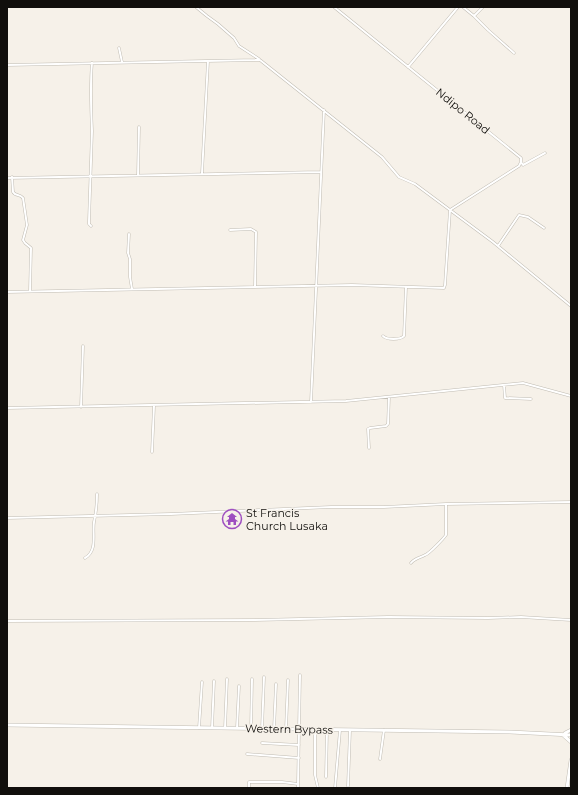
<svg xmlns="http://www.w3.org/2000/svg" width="578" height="795" viewBox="0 0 578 795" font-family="Montserrat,sans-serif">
  <rect width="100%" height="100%" fill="#f6f1e9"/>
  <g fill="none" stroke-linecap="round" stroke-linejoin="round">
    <defs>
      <path id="minor" d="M 196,7 L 207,16 L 218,24 L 234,38 L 239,46 L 259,59
        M 463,7 L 474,16 L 483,7
        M 474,16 L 488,30 L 514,53
        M 119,48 L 122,62
        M 7,65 L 260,60 L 382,157 L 399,177 L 415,184 L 493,242 L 571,306
        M 408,67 L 458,7
        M 521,162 L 523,165 L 545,153
        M 202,173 L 208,61
        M 138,175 L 139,127
        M 12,177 L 13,192 C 15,196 20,194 23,198 L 27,225 L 23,240 L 25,243 L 31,248 L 30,291
        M 7,178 L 321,172
        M 91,226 L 89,224 L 89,221 L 92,131 C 91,109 90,86 92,63
        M 230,230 L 251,229 L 256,232 L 255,287
        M 129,234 L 128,253 L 130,259 L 130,277 L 132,289
        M 498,246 L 519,215 L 528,217 L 544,228
        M 7,292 L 352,285 L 444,288 L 445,285 L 450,210 L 519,166 L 521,162 L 521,158 L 334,7
        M 383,336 C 387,340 400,340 404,336 L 406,287
        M 504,385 L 505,398 L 531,399
        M 311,402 L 324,110
        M 81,407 L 83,346
        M 7,408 L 346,401 L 523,383 L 571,396
        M 369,448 L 368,429 L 370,428 L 386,426 L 388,424 L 389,397
        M 152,452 L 154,406
        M 7,518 L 171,514 L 331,507 L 384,507 L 446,504 L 571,502
        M 85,558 C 98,551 92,533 94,522 C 96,513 97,504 97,494
        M 411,563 C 415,558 420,558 425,555 C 429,554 444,538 446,535 L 446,504
        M 7,621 L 255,620 L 388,617 L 488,618 L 521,617 L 571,620
        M 199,728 L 202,682
        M 212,728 L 214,681
        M 225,728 L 227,679
        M 237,728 L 239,686
        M 251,729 L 252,679
        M 262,729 L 264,677
        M 274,729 L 276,684
        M 286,729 L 288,680
        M 315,730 L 315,775 L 318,788
        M 262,743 L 299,745
        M 247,754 L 299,758
        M 380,759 L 384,730
        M 326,777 L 327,730
        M 298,784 C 299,748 299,711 300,675
        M 348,786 L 350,730
        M 249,788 L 249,782 L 282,782 L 298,784 L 298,788
        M 335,788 L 340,730"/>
      <path id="major" d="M 7,725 L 510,732 L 571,735
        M 565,733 L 571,730
        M 563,735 L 571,742
        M 567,788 L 571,760"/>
    </defs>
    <!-- minor casing -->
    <use href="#minor" stroke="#c0bcb3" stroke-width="3"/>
    <!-- major casing -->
    <use href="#major" stroke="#c0bcb3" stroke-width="4"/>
    <!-- minor -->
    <use href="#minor" stroke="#fff" stroke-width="2"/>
    <!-- major -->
    <use href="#major" stroke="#fff" stroke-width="3"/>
  </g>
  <!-- icons -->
  <defs>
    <symbol id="temple-ring" viewBox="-11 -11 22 22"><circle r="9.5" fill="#f6f1e9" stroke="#9e4fc0" stroke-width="1.5"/><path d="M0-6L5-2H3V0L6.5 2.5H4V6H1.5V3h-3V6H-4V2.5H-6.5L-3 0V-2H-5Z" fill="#9e4fc0"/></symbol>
  </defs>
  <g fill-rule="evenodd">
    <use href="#temple-ring" x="221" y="508" width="22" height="22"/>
  </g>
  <g text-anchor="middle" stroke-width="3" stroke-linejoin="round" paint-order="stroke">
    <!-- street labels -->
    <g font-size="11" fill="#110f0c" stroke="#f6f1e9">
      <text transform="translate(463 111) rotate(39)" y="4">Ndipo Road</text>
      <text transform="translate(289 729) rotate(1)" y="4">Western Bypass</text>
    </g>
    <!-- poi labels -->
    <g font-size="11" fill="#110f0c" stroke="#f6f1e9" text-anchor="start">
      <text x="246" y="517">St Francis<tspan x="246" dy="13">Church Lusaka</tspan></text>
    </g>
  </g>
  <!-- border -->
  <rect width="578" height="795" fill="none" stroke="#110f0c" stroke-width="16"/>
</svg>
